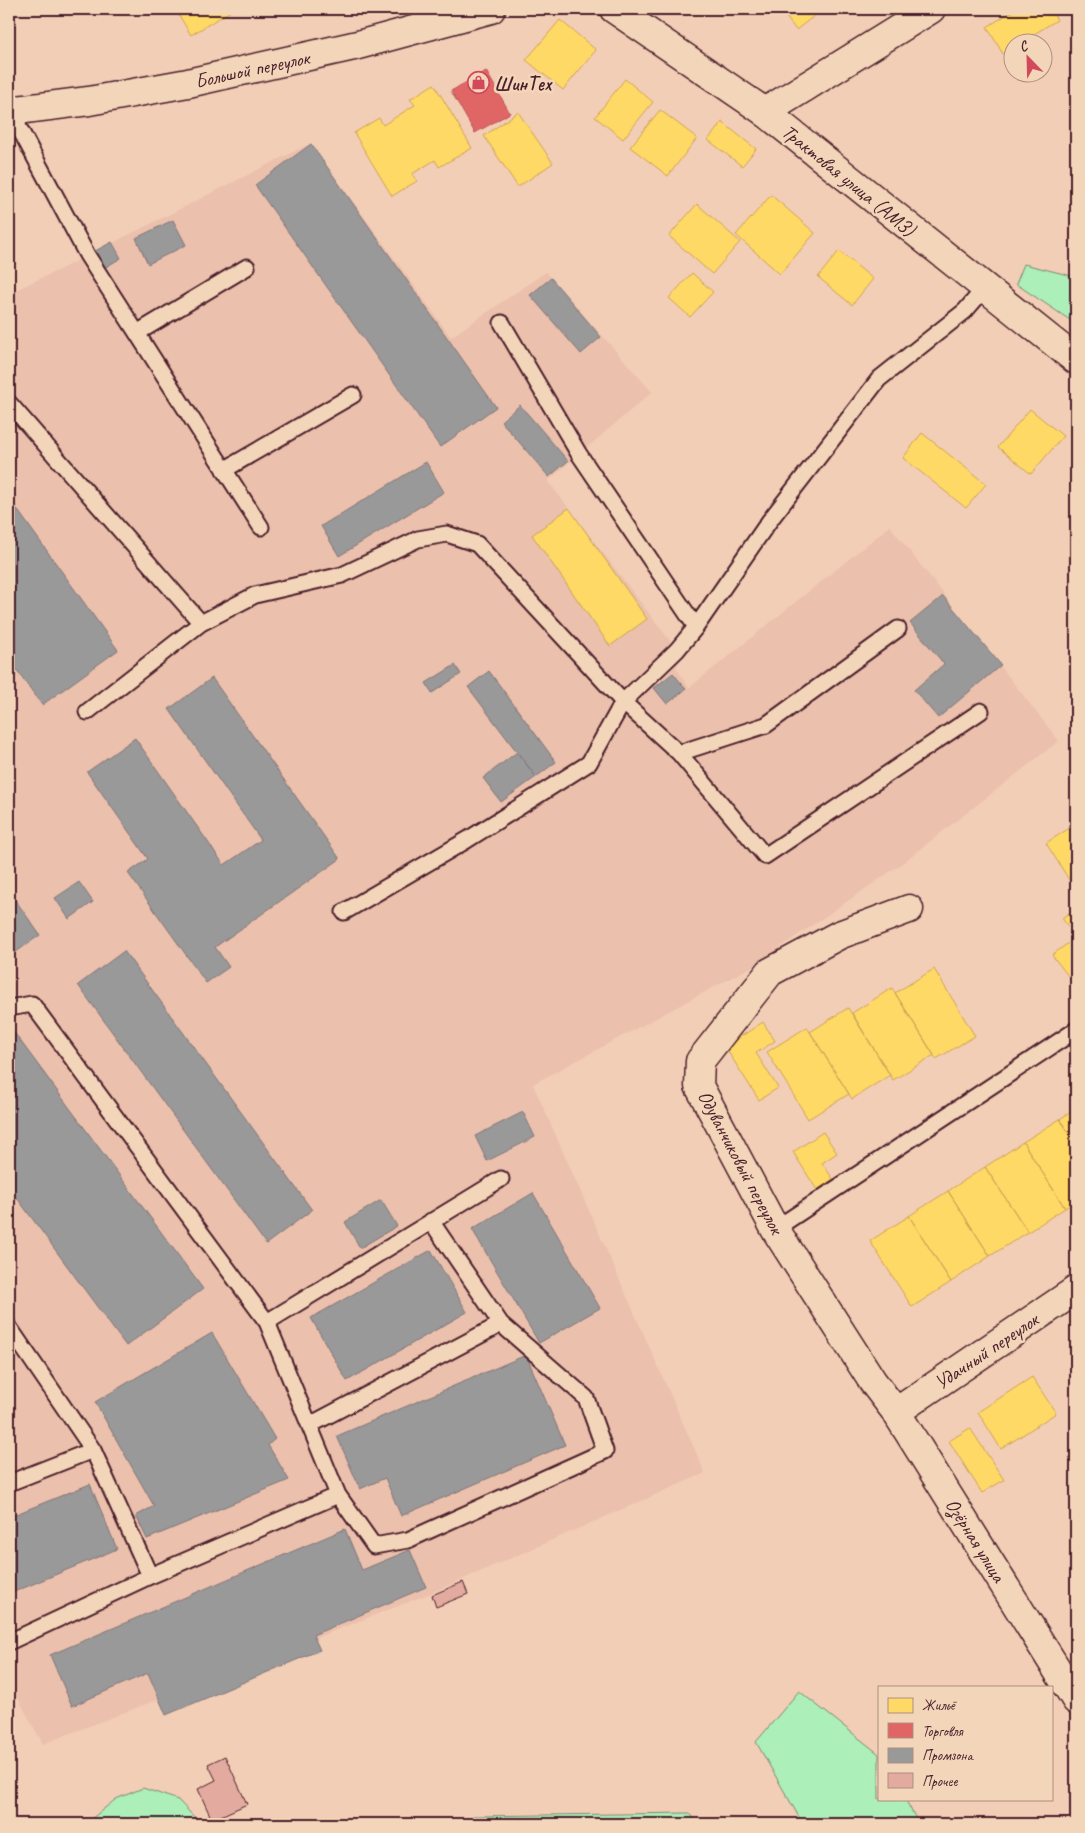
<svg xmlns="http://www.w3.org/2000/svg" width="1085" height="1833" viewBox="0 0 1085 1833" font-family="Caveat,sans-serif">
  <rect width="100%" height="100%" fill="#f3ceb6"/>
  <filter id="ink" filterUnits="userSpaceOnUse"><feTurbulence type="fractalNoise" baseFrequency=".02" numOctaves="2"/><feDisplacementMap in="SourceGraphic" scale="10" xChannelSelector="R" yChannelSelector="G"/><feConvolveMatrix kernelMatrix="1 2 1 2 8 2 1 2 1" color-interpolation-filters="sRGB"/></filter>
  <g filter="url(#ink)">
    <!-- built -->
    <path fill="#ebc0ac" d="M 311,143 L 451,337 L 546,272 L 652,392 L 548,481 L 677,650 L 681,659 L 676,667 L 689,688 L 890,526 L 1059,741 L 897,867 L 753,966 L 533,1084 L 705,1473 L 429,1594 L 43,1744 L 9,1682 L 9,293 L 59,270 Z"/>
    <!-- green -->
    <path fill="#acefb8" stroke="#7b8772" d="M 1024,264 L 1076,277 L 1076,324 L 1016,284 Z
      M 799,1691 L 879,1754 L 879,1799 L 905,1799 L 919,1824 L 803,1824 L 756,1742 Z
      M 143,1788 L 178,1800 L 198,1821 L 205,1824 L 85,1824 L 116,1799 Z
      M 690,1813 L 697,1824 L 468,1824 L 473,1816 Z"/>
    <!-- homes -->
    <path fill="#ffd966" stroke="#c9a154" d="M 175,9 L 234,9 L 191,35 Z
      M 780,9 L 823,9 L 796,30 Z
      M 1016,9 L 1050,9 L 1057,20 L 1021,42 L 1012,42 L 1012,48 L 1003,54 L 987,27 Z
      M 560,20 L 596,50 L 563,90 L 526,60 Z
      M 625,79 L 653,102 L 623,139 L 595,117 Z
      M 434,84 L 472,148 L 439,167 L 435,160 L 412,174 L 417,181 L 392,196 L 354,133 L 379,118 L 383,125 L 415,105 L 410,99 Z
      M 660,110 L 697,138 L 668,176 L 630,147 Z
      M 518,112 L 553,163 L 518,187 L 484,136 Z
      M 722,122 L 756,149 L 742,166 L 708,140 Z
      M 771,195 L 815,233 L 780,274 L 736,235 Z
      M 697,204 L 740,242 L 712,274 L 669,236 Z
      M 839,251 L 873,279 L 852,305 L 818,277 Z
      M 692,273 L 713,292 L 690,317 L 669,298 Z
      M 1030,409 L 1063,436 L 1031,474 L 998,447 Z
      M 922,433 L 986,484 L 966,508 L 903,458 Z
      M 569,508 L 647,619 L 610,646 L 532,535 Z
      M 1076,824 L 1076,884 L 1073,886 L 1046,843 Z
      M 1076,908 L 1076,938 L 1062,918 Z
      M 1074,939 L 1076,942 L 1076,972 L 1069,977 L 1052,955 Z
      M 934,969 L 975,1036 L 936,1059 L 895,993 Z
      M 892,988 L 934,1055 L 893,1080 L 852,1013 Z
      M 848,1008 L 890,1075 L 852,1099 L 810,1032 Z
      M 763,1022 L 775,1041 L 756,1053 L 778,1088 L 759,1100 L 725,1047 Z
      M 807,1027 L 849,1094 L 808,1119 L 767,1052 Z
      M 1076,1108 L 1076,1145 L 1060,1119 Z
      M 1060,1119 L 1076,1145 L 1076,1201 L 1065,1208 L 1023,1142 Z
      M 823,1132 L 837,1153 L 822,1163 L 833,1179 L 817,1190 L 793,1152 Z
      M 1023,1142 L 1065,1208 L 1028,1232 L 985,1167 Z
      M 985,1167 L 1028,1232 L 990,1256 L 948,1191 Z
      M 948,1191 L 990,1256 L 951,1282 L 909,1216 Z
      M 909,1216 L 951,1282 L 912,1307 L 870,1241 Z
      M 1032,1377 L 1056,1413 L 1001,1449 L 978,1412 Z
      M 970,1428 L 1004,1480 L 982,1493 L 949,1441 Z"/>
    <!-- shops -->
    <path fill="#e06666" stroke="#b35154" d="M 486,71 L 510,113 L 475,133 L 451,91 Z"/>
    <!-- industry -->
    <path fill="#999" stroke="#817478" d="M 311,144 L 496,407 L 440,447 L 255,185 Z
      M 173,220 L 186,245 L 148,264 L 136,238 Z
      M 112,242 L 121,258 L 104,268 L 95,251 Z
      M 551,278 L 601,337 L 581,354 L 530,295 Z
      M 520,405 L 568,461 L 549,477 L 501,421 Z
      M 426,462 L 444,492 L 339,556 L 321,526 Z
      M 9,498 L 118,650 L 42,705 L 9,659 Z
      M 943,596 L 1001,665 L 938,718 L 914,690 L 944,664 L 910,623 Z
      M 455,665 L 461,674 L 432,693 L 426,683 Z
      M 489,671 L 556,762 L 536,777 L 468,687 Z
      M 673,673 L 686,689 L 667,704 L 654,688 Z
      M 212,678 L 340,859 L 215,947 L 229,967 L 206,983 L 128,873 L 148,859 L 87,772 L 135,738 L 224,865 L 261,840 L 169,709 Z
      M 517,752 L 536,777 L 501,802 L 483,778 Z
      M 79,882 L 93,902 L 69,919 L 55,898 Z
      M 9,891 L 40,935 L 9,957 Z
      M 124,951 L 312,1210 L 266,1244 L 78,985 Z
      M 13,1031 L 203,1289 L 126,1346 L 9,1187 L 9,1034 Z
      M 523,1112 L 535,1137 L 487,1161 L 475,1136 Z
      M 533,1193 L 600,1308 L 539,1343 L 472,1229 Z
      M 381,1200 L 397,1226 L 360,1248 L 345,1222 Z
      M 431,1250 L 467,1312 L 347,1381 L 311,1318 Z
      M 212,1333 L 275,1439 L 268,1445 L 289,1480 L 147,1539 L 136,1516 L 154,1506 L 95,1402 Z
      M 526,1355 L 565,1445 L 401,1516 L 385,1478 L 360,1489 L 337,1436 Z
      M 90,1484 L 117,1549 L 9,1594 L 9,1517 Z
      M 345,1529 L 362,1570 L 410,1550 L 426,1587 L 313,1635 L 320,1650 L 166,1715 L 148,1673 L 72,1706 L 50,1655 Z"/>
    <!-- building -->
    <path fill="#e3aaa0" stroke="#4a1f2b" d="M 463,1582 L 468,1594 L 436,1607 L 432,1595 Z
      M 225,1756 L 247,1804 L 212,1820 L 198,1789 L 216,1780 L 208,1764 Z"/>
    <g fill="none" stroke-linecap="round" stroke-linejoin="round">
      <defs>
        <path id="service" d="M 10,111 L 87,255 L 261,527
          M 502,323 L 579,454 L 696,627
          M 137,333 L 247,267
          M 9,403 L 201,623 L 255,595 L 342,575 L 418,539 L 447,534 L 477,544 L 623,702 L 679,753 L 766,725 L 898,629
          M 224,470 L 353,395
          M 87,712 L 201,623
          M 679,753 L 765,856 L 981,711
          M 344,912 L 467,840 L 589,763 L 623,702 L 677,650 L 696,627 L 770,520 L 879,379 L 965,311 L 984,289
          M 9,1008 L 32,1004 L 267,1322 L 338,1495 L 374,1546 L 408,1540 L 605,1451 L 586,1398 L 501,1324 L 431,1221
          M 775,1229 L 1076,1030
          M 267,1322 L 501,1179
          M 9,1327 L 93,1450 L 150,1576
          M 310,1425 L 501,1324
          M 9,1483 L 93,1450
          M 9,1642 L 150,1576 L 338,1495"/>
        <path id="minor" d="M 9,111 L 89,101 L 188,83 L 358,45 L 491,9
          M 765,112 L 931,9
          M 909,909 L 839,935 L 770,972 L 700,1061 L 699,1086 L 775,1229 L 873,1382 L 896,1412 L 1076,1700
          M 896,1412 L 1076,1290"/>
        <path id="tertiary" d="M 614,9 L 765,112 L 1076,360"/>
      </defs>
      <!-- service casing -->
      <use href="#service" stroke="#4a1f2b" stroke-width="19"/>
      <!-- minor casing -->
      <use href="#minor" stroke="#4a1f2b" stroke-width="31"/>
      <!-- tertiary casing -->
      <use href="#tertiary" stroke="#4a1f2b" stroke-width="31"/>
      <!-- service -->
      <use href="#service" stroke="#f3d6ba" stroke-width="15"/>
      <!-- minor -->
      <use href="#minor" stroke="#f3d6ba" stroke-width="28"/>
      <!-- tertiary -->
      <use href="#tertiary" stroke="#f3d6ba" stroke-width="28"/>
    </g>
  </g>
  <!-- icons -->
  <defs>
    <symbol id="shop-ring" viewBox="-11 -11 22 22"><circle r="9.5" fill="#f3d6ba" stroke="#d1495b" stroke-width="1.5"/><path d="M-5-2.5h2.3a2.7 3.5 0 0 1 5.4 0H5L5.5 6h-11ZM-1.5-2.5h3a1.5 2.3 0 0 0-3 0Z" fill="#d1495b"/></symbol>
  </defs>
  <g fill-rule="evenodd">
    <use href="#shop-ring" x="466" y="70" width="25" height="25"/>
  </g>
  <g text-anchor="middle" stroke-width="5" stroke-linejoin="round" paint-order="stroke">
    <!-- street labels -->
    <g font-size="20" fill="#4a1f2b" stroke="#f3d6ba">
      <text transform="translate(252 69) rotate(-12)" y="7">Большой переулок</text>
      <text transform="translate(849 180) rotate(39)" y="7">Трактовая улица (АМЗ)</text>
      <text transform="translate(741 1162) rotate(62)" y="7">Одуванчиковый переулок</text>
      <text transform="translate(986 1351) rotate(-34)" y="7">Удачный переулок</text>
      <text transform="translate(976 1540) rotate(58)" y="7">Озёрная улица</text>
    </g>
    <!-- poi labels -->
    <g font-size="20" font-weight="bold" fill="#4a1f2b" stroke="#f3d6ba" text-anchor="start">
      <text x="494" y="90">ШинТех</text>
    </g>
  </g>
  <!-- margin -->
  <rect width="1085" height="1833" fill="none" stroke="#f3d6ba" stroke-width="30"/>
  <rect x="15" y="15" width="1055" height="1803" fill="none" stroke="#4a1f2b" stroke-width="2" filter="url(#ink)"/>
  <!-- legend -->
  <rect x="878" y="1686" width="175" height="115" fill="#f3d6ba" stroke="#af8d81"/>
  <rect x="888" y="1698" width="25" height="15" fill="#ffd966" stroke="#af8d81"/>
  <text x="922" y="1710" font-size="15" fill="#4a1f2b">Жильё</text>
  <rect x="888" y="1723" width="25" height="15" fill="#e06666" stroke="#af8d81"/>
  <text x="922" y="1736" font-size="15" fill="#4a1f2b">Торговля</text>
  <rect x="888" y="1748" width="25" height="15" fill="#999999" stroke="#af8d81"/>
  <text x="922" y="1760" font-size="15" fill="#4a1f2b">Промзона</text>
  <rect x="888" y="1773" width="25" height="15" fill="#e3aaa0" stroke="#af8d81"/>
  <text x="922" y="1786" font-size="15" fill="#4a1f2b">Прочее</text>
  <!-- north arrow -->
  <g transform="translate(1028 58) rotate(337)"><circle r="24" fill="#f3d6ba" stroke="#af8d81"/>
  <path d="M0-4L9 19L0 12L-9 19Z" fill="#d1495b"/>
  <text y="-8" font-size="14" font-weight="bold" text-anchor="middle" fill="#4a1f2b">С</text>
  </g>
</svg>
